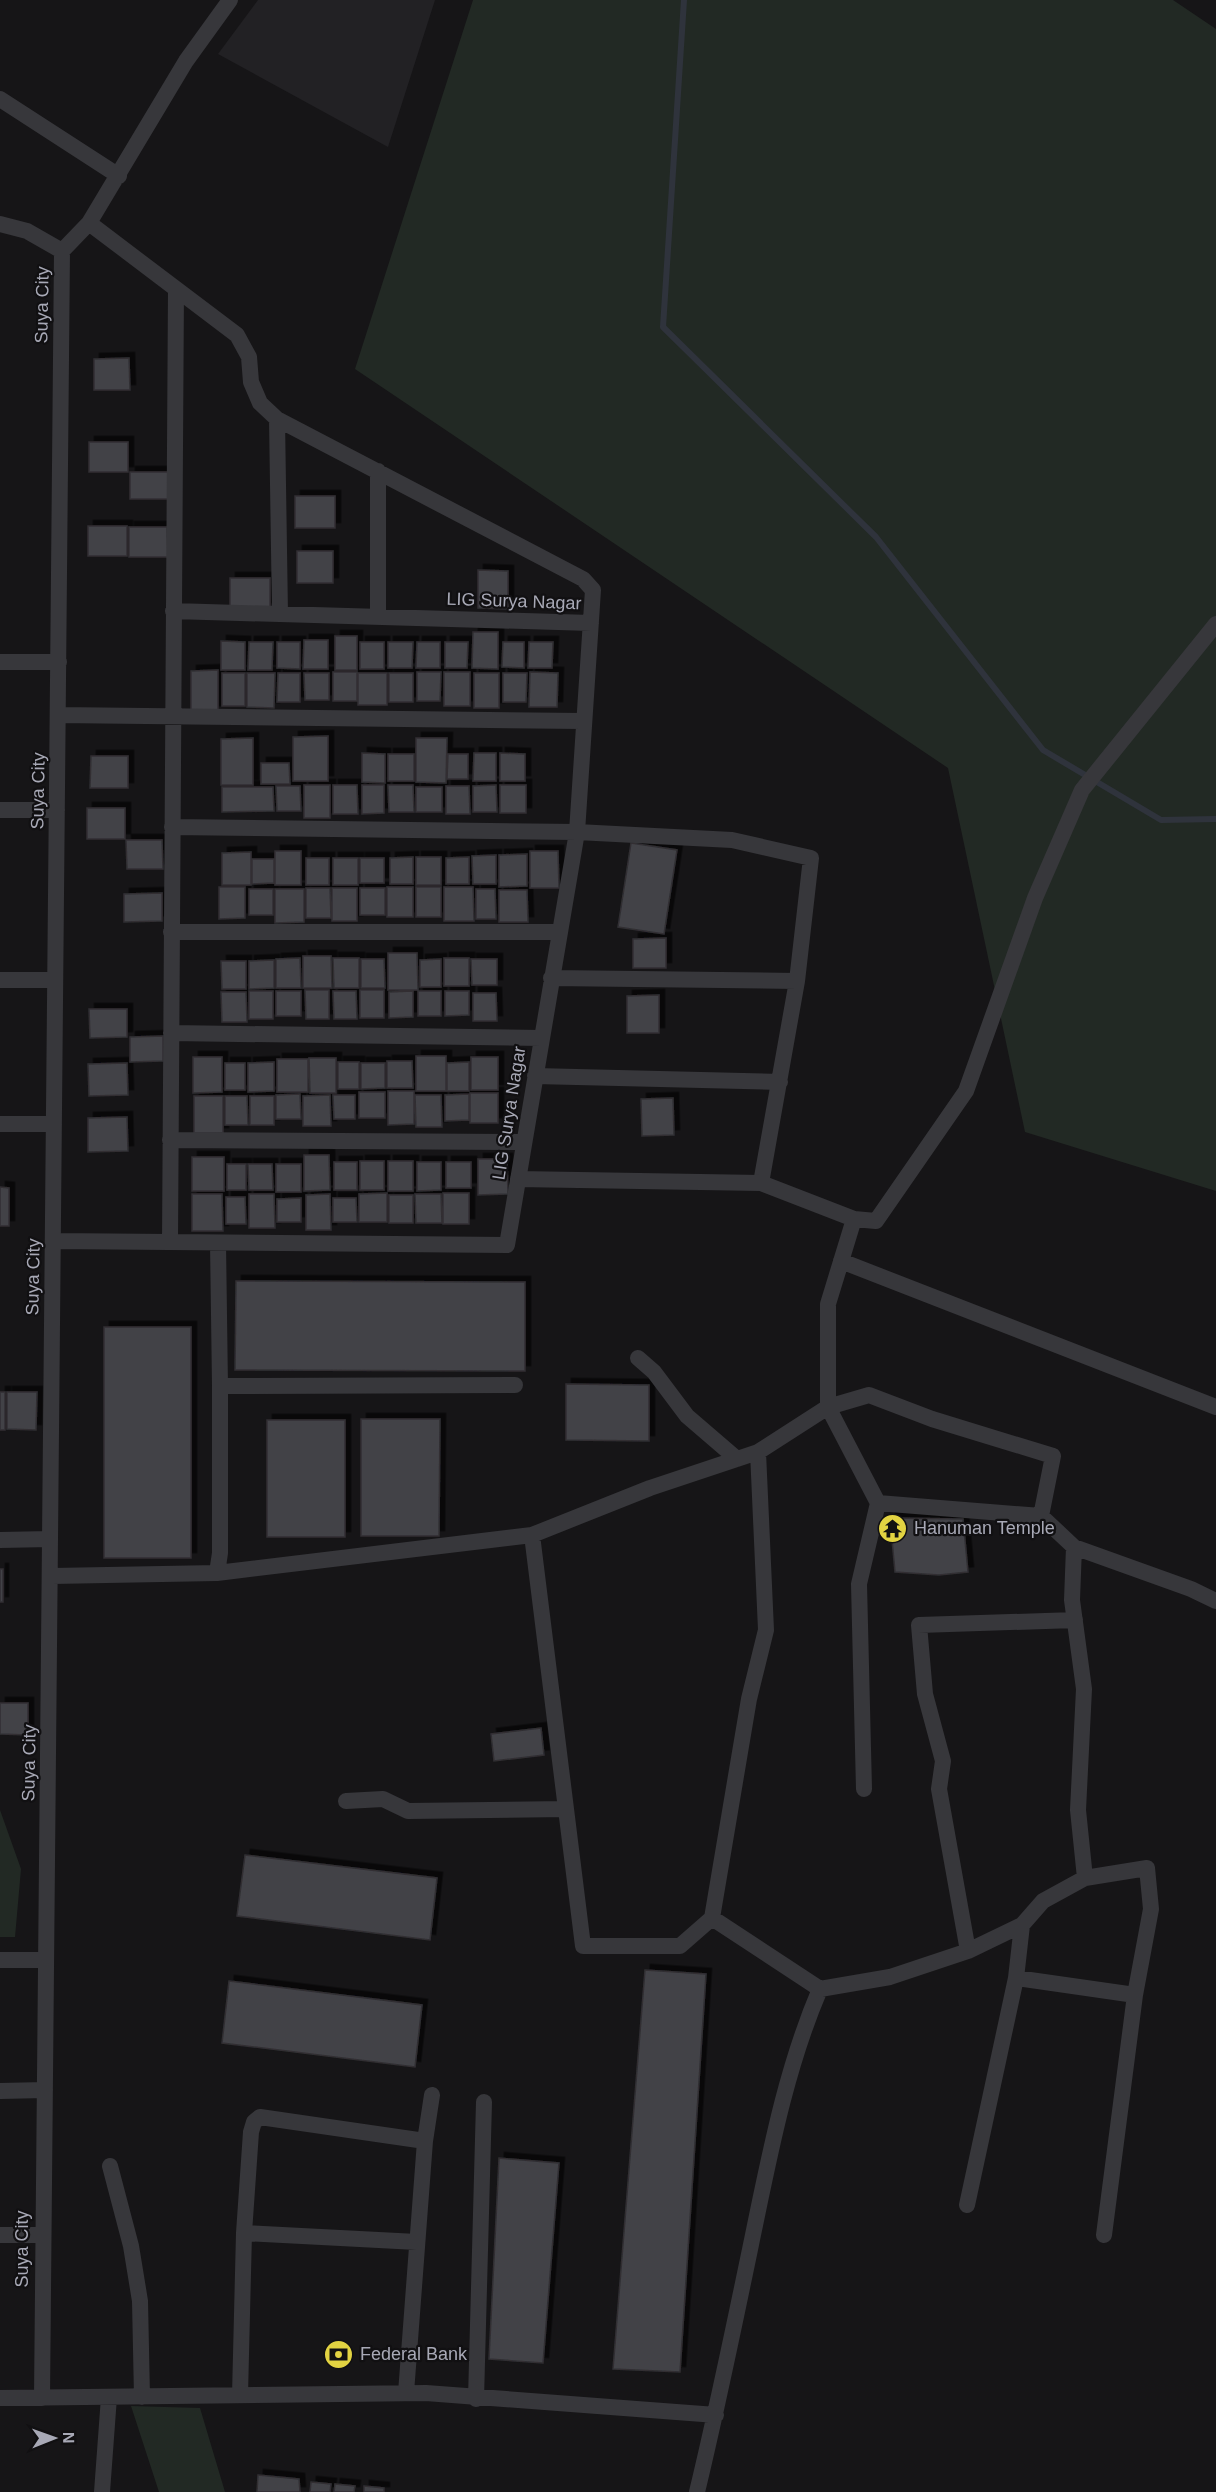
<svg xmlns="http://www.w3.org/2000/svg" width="1216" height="2492" viewBox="0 0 1216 2492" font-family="Arial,sans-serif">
  <defs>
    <filter id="shadow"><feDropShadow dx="5.5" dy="-5.5" stdDeviation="0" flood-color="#0009"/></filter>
  </defs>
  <rect width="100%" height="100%" fill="#161517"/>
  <!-- built -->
  <path fill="#222124" d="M 258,0 L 435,0 L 388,147 L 218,54 Z"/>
  <!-- green -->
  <path fill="#222924" d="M 473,0 L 1173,0 L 1216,29 L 1216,1191 L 1025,1132 L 948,768 L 355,369 Z
    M 0,1810 L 21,1869 L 15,1937 L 0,1937 Z
    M 131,2406 L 200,2408 L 225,2492 L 159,2492 Z"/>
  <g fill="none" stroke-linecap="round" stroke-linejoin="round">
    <!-- stream -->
    <path stroke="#2f333c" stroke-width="6" d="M 684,0 L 663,327 L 876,537 L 1043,750 L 1161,820 L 1216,819"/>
  </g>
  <!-- building -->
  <path fill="#424247" stroke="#302f33" stroke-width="1.5" filter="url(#shadow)" d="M 129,358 L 130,390 L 94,390 L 94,359 Z
    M 89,442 L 128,442 L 128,472 L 89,472 Z
    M 130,472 L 168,472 L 168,499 L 130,499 Z
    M 295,496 L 335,496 L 335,528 L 295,528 Z
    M 88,526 L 127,526 L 127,556 L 88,556 Z
    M 129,527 L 167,527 L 168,557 L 129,557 Z
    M 297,551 L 333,551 L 333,583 L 297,583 Z
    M 478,570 L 508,571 L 508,609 L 478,608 Z
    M 230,578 L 270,578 L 270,608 L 230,608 Z
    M 473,632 L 498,632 L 498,669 L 472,668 Z
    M 335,636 L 357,636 L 357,670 L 335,670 Z
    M 304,640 L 328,640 L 328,669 L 303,669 Z
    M 221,641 L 245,642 L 245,670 L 221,670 Z
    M 249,642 L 273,642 L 272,670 L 248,670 Z
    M 277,642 L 300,642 L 300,669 L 277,668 Z
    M 360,642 L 384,642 L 384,669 L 360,669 Z
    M 388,642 L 413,642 L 412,668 L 388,668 Z
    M 417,642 L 440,642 L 440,668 L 416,668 Z
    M 445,642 L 468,642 L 467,668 L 445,668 Z
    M 503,642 L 524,642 L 524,668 L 502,667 Z
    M 529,642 L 553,642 L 552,668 L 528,668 Z
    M 218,670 L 218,711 L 191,711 L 191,671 Z
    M 333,672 L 357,672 L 357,701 L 333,701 Z
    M 417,672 L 441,672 L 440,701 L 417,701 Z
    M 444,672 L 470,672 L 470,706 L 444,706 Z
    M 530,672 L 558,673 L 557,707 L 529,707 Z
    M 222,673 L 245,673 L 245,706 L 222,706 Z
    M 247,673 L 275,673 L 274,708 L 247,707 Z
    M 278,673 L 300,673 L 300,702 L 277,702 Z
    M 304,673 L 329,673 L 329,700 L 305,700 Z
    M 358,673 L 387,673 L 387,705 L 358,705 Z
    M 389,673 L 413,673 L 413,702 L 389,702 Z
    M 474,673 L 499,673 L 499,708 L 474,708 Z
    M 503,673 L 527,673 L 526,702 L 503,702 Z
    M 328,736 L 328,781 L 293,781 L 293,737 Z
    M 253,738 L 253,785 L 221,785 L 221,739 Z
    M 416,738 L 447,738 L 446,783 L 416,782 Z
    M 362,753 L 385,754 L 385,783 L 362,782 Z
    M 474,753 L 496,753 L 496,781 L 473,781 Z
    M 500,753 L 525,754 L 525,781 L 500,781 Z
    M 388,754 L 414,754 L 414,781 L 388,781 Z
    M 448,754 L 468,754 L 468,779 L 447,779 Z
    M 91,756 L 128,756 L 128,788 L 90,788 Z
    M 261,763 L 289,763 L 290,784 L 261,784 Z
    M 304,785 L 330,785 L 330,818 L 304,818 Z
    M 333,785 L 357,785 L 358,814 L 333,814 Z
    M 362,785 L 384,785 L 384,813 L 362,814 Z
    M 388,785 L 413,785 L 414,812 L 389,812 Z
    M 496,785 L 497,812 L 473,812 L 473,786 Z
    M 500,785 L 526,785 L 526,813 L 500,813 Z
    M 276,786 L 300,786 L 301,811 L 277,811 Z
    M 446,786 L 469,786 L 470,814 L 446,814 Z
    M 222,787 L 273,787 L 274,811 L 222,812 Z
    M 416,787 L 442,787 L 442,812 L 416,812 Z
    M 87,808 L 125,808 L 125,839 L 87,839 Z
    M 126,840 L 162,840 L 163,869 L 127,869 Z
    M 631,843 L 677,850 L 664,934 L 618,927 Z
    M 275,851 L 301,851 L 301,885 L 275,885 Z
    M 530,851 L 558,851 L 559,888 L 530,888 Z
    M 251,852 L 251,885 L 222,885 L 222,853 Z
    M 527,854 L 527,886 L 499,887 L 499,855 Z
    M 496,855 L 496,884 L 473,884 L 472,856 Z
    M 413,857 L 413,884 L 390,884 L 390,858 Z
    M 416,857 L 441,857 L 441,885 L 416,885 Z
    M 469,857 L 469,884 L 446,884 L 446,858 Z
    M 306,858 L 329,858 L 329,885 L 306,885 Z
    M 333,858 L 358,858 L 358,885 L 333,885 Z
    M 360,858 L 384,858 L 384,883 L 360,883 Z
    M 252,859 L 274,859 L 274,883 L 252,884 Z
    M 219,887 L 245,887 L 245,918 L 219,919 Z
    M 387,887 L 413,887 L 413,917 L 387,917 Z
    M 416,887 L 441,887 L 441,917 L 416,917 Z
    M 444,887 L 473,887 L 474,921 L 444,921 Z
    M 306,888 L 330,888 L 331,918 L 306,918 Z
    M 332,888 L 357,888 L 357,921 L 332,921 Z
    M 360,888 L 385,888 L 385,915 L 360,915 Z
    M 249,889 L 273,889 L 273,915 L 249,915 Z
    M 275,889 L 304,889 L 304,922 L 275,923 Z
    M 476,889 L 495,889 L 496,919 L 476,919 Z
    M 499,890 L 527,890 L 528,922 L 499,922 Z
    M 162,893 L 162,921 L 124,922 L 124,894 Z
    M 666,938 L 666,968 L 633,968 L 633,939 Z
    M 388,953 L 417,953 L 418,990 L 388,990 Z
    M 303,956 L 331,956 L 332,988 L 303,988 Z
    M 300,958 L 301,988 L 276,988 L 276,959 Z
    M 333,958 L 359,958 L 359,988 L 334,988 Z
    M 444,958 L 469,958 L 469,986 L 444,986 Z
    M 361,959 L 384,959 L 385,988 L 361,988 Z
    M 441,959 L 441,987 L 420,987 L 420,960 Z
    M 471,959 L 497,959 L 497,985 L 472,985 Z
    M 274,960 L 274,988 L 249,989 L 249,961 Z
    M 221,961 L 246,961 L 246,989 L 222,989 Z
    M 305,990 L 329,990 L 329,1019 L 306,1019 Z
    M 360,990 L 384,990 L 384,1018 L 360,1018 Z
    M 249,991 L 273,991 L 273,1019 L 249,1019 Z
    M 276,991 L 301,991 L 301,1016 L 276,1016 Z
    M 333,991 L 356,991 L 357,1019 L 334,1019 Z
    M 413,991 L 413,1017 L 389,1018 L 389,992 Z
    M 418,991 L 441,991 L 441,1016 L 418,1016 Z
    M 445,991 L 469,991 L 469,1015 L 445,1016 Z
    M 221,992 L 246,992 L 247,1022 L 222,1022 Z
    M 473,993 L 496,993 L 497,1021 L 473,1021 Z
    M 659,995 L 659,1033 L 627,1033 L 627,996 Z
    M 89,1009 L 127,1009 L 127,1037 L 90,1038 Z
    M 163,1036 L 163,1061 L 130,1062 L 130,1037 Z
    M 416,1056 L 446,1056 L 446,1091 L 416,1091 Z
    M 193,1057 L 222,1057 L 222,1092 L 193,1093 Z
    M 471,1057 L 498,1057 L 498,1090 L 471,1090 Z
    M 309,1058 L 336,1058 L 336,1093 L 310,1093 Z
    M 277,1059 L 308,1059 L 308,1092 L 277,1092 Z
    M 387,1061 L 412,1061 L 413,1088 L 387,1088 Z
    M 274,1062 L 274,1091 L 248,1092 L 248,1063 Z
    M 338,1062 L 359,1062 L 359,1089 L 338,1089 Z
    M 469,1062 L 469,1091 L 447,1091 L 447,1063 Z
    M 127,1063 L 128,1095 L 89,1096 L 88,1064 Z
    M 225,1063 L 245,1063 L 245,1090 L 225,1090 Z
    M 361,1063 L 385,1063 L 385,1088 L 361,1089 Z
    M 388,1091 L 414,1091 L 414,1124 L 388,1125 Z
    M 359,1092 L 385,1092 L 385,1118 L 359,1118 Z
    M 470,1093 L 498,1093 L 498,1123 L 470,1123 Z
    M 300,1094 L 301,1119 L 276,1119 L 276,1095 Z
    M 469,1094 L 469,1120 L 445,1121 L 445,1095 Z
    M 330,1095 L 331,1126 L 303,1126 L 303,1096 Z
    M 333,1095 L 355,1095 L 355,1119 L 334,1119 Z
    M 415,1095 L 441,1095 L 442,1127 L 416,1127 Z
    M 194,1096 L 223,1096 L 223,1133 L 194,1133 Z
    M 225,1096 L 247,1096 L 248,1125 L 225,1125 Z
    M 250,1096 L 274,1096 L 274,1125 L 250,1125 Z
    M 673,1098 L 674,1135 L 642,1136 L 641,1099 Z
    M 127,1117 L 128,1151 L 88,1152 L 88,1118 Z
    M 304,1155 L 329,1155 L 330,1190 L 304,1191 Z
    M 192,1157 L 224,1157 L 224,1191 L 192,1191 Z
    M 478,1159 L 507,1159 L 508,1194 L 478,1195 Z
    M 360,1161 L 384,1161 L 384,1190 L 360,1190 Z
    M 388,1161 L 413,1161 L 413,1191 L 388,1191 Z
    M 334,1162 L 357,1162 L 357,1190 L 334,1190 Z
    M 417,1162 L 441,1162 L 441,1190 L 417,1191 Z
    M 446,1162 L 471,1162 L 471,1188 L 446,1188 Z
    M 227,1164 L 246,1164 L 246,1190 L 227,1190 Z
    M 248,1164 L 272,1164 L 273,1190 L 249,1190 Z
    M 276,1164 L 301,1164 L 301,1192 L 276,1192 Z
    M 0,1187 L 9,1188 L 9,1226 L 0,1226 Z
    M 387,1193 L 387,1222 L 359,1222 L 359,1194 Z
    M 443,1193 L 469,1193 L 469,1224 L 443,1224 Z
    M 192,1194 L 222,1194 L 223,1231 L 192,1231 Z
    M 249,1194 L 274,1194 L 275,1228 L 249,1228 Z
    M 330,1194 L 331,1230 L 306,1230 L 306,1195 Z
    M 415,1194 L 441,1194 L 442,1223 L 416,1223 Z
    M 389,1195 L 413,1195 L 413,1223 L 389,1223 Z
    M 226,1197 L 245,1197 L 246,1224 L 226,1224 Z
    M 301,1198 L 301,1222 L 277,1222 L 277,1199 Z
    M 333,1198 L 356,1198 L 357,1222 L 333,1222 Z
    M 236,1281 L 525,1282 L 525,1371 L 235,1370 Z
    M 104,1327 L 191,1327 L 191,1558 L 104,1558 Z
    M 566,1384 L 649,1385 L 649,1441 L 566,1440 Z
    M 0,1392 L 5,1392 L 5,1430 L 0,1430 Z
    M 7,1392 L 37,1392 L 36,1430 L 7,1429 Z
    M 361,1419 L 440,1419 L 439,1536 L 361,1536 Z
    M 267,1420 L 345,1420 L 345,1537 L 267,1537 Z
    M 890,1518 L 963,1519 L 968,1572 L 939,1575 L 895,1572 Z
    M 0,1569 L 3,1569 L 3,1602 L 0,1602 Z
    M 0,1703 L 28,1703 L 28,1735 L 0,1734 Z
    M 541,1728 L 544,1755 L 494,1761 L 491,1734 Z
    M 245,1855 L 437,1878 L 430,1940 L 237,1916 Z
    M 645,1970 L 706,1974 L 680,2372 L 613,2369 Z
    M 229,1981 L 422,2005 L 415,2067 L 222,2043 Z
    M 499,2158 L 559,2163 L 543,2363 L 489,2359 Z
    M 258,2475 L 299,2479 L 300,2492 L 257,2492 Z
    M 311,2482 L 331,2484 L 330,2492 L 310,2492 Z
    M 335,2484 L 355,2486 L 354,2492 L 334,2492 Z
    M 364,2486 L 384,2488 L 384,2492 L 364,2492 Z"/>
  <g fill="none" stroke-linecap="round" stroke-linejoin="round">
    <!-- street -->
    <path stroke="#37373b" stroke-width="16" d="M 0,99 L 119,176
      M 0,224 L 27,231 L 62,251
      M 277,419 L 280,614
      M 173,611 L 591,623
      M 378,617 L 378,471
      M 0,662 L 59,662
      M 58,715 L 582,721
      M 0,810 L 57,810
      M 172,827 L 577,832 L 732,840 L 811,858 L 797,981 L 761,1183
      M 171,932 L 558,932
      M 551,978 L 797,981
      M 0,980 L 55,980
      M 171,1033 L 541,1038
      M 535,1076 L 780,1082
      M 0,1124 L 54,1124
      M 170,1140 L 524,1142
      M 518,1179 L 761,1183 L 854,1219 L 828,1304 L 828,1407 L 878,1503 L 1041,1516 L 1074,1547 L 1191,1589 L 1216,1601
      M 854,1219 L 876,1221 L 966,1091 L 1035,898 L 1082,790 L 1216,624
      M 53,1241 L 507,1245 L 577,832 L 593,590 L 583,579 L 277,419 L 260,403 L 251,382 L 249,357 L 237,335 L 89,223
      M 170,1242 L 176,289
      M 218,1243 L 220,1386
      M 841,1261 L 1216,1407
      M 638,1358 L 654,1372 L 687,1416 L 737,1459
      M 532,1535 L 583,1946 L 680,1946 L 712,1918 L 749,1699 L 766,1630 L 758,1452
      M 0,1540 L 50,1539
      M 1074,1547 L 1072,1600 L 1084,1689 L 1078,1810 L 1085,1878
      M 217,1573 L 220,1553 L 220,1386 L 515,1385
      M 52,1576 L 217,1573 L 532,1535 L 650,1488 L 758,1452 L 828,1407 L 869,1395 L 932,1419 L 1053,1456 L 1041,1516
      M 864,1789 L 859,1584 L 878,1503
      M 346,1801 L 383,1799 L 408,1811 L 566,1809
      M 712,1918 L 820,1989
      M 968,1951 L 939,1789 L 943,1761 L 925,1694 L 919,1625 L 1075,1620
      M 0,1960 L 46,1960
      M 1016,1978 L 1135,1995
      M 0,2091 L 45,2090
      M 425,2141 L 432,2095
      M 110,2166 L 131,2246 L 140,2301 L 142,2397
      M 967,2205 L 1016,1978 L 1022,1925
      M 244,2233 L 417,2242
      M 0,2235 L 41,2235
      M 240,2395 L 244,2233 L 251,2132 L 254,2122 L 260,2117 L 425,2141 L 406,2393
      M 0,2398 L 426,2393 L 716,2415
      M 42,2398 L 62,251 L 89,223 L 186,61 L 230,0
      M 476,2399 L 484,2102
      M 102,2492 L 109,2397
      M 697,2492 C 718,2405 736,2317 754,2230 C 771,2148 787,2066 820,1989 L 890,1977 L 968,1951 L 1022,1925 L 1043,1901 L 1085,1878 L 1147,1868 L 1151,1909 L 1135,1995 L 1104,2235"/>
  </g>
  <!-- icons -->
  <defs>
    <symbol id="temple-disc" viewBox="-11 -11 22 22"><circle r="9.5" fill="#e2d342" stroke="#111012"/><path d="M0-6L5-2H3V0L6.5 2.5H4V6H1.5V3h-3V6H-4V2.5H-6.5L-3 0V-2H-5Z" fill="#111"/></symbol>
    <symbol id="bank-disc" viewBox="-11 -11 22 22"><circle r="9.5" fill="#e2d342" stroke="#111012"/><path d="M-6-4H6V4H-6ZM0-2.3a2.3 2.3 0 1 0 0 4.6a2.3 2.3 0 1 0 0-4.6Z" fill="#111"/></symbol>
  </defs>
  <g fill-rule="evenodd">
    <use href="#temple-disc" x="876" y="1512" width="33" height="33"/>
    <use href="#bank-disc" x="322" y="2338" width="33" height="33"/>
  </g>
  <g text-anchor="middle" stroke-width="4.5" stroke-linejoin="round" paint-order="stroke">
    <!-- street labels -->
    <g font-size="18" fill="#a8a9b6" stroke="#111012">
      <text transform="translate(42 305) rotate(-89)" y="6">Suya City</text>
      <text transform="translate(514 601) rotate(2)" y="6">LIG Surya Nagar</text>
      <text transform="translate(38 791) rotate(-89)" y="6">Suya City</text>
      <text transform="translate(509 1113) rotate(-81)" y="6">LIG Surya Nagar</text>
      <text transform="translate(33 1277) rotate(-89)" y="6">Suya City</text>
      <text transform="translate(29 1763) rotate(-89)" y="6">Suya City</text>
      <text transform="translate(22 2249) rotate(-90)" y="6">Suya City</text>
    </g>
    <!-- poi labels -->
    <g font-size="18" fill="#a8a9b6" stroke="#111012" text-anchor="start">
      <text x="914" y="1534">Hanuman Temple</text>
      <text x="360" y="2360">Federal Bank</text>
    </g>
  </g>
  <!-- north arrow -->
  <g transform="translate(54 2438) rotate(89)" stroke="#111012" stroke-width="4.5" paint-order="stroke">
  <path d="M0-4.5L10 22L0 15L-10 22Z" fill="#a8a9b6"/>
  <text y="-9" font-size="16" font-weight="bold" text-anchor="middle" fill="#a8a9b6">N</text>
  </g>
</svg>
